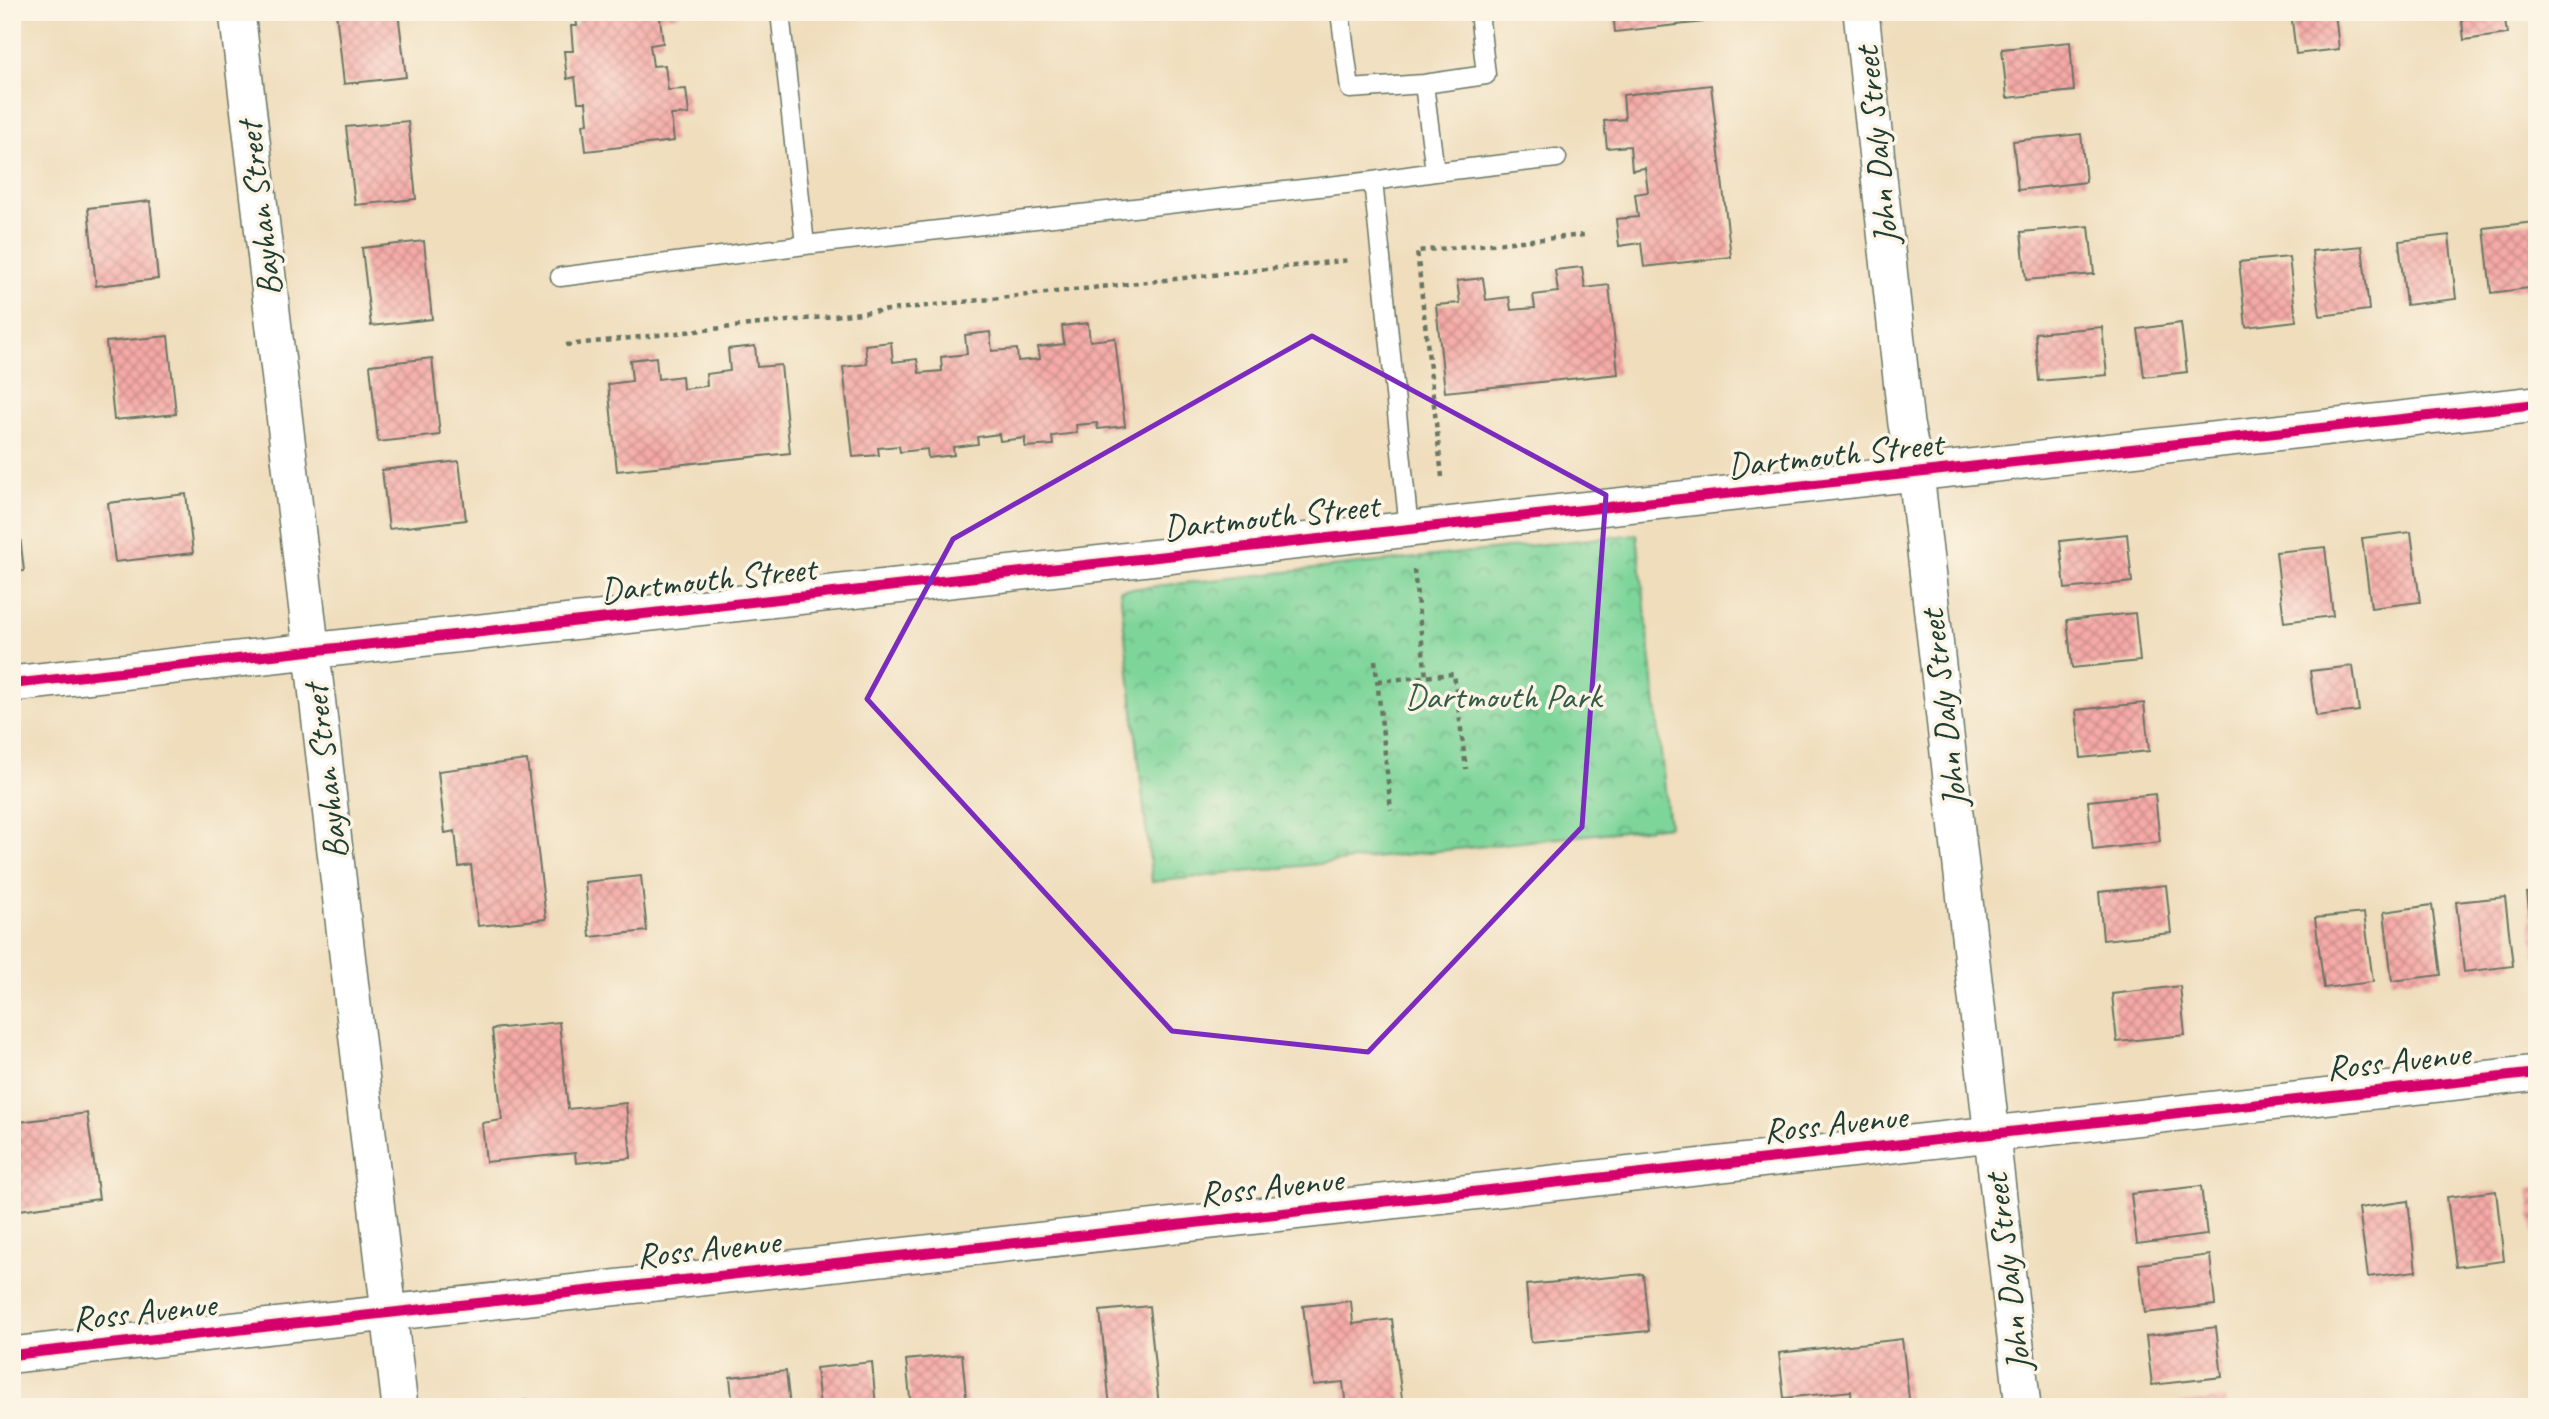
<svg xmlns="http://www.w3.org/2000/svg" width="2549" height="1419" viewBox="0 0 2549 1419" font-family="Caveat,sans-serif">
  <defs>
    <pattern id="park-crowns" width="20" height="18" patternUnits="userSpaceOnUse" patternTransform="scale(1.75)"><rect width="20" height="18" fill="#7ed59a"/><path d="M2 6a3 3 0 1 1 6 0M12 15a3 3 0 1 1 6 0" fill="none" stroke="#67ae7e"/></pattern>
    <pattern id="building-cross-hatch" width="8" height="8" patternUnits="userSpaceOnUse" patternTransform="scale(1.75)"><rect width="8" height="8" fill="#f6aaa7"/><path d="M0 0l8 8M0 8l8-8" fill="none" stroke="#c78c89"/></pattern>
  </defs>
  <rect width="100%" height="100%" fill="#fcf5e5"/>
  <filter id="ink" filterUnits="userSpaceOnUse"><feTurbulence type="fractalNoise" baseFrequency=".0143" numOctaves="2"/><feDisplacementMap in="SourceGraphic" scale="14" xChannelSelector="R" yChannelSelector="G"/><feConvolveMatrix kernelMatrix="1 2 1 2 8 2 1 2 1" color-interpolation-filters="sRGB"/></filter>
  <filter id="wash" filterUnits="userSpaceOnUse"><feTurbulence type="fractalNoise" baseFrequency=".00686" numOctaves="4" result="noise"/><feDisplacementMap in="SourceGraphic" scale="28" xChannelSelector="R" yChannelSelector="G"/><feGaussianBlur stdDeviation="1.57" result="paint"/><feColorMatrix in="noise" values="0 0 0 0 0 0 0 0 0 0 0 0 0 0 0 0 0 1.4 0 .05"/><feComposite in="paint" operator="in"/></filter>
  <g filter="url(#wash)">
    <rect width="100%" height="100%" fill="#efddbc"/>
    <!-- park -->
    <path fill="url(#park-crowns)" stroke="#4e8967" stroke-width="2" d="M 1637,534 L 1669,826 L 1152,882 L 1120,590 Z"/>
    <g id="blocks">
      <!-- building -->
      <path fill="url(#building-cross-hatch)" d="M 336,12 L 398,12 L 406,77 L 344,84 Z
        M 576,12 L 679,12 L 680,16 L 660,18 L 663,43 L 650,45 L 653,66 L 665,65 L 668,90 L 686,89 L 689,114 L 671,115 L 674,141 L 586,151 L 583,124 L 588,123 L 586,102 L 578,102 L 575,77 L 567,79 L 564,51 L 573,51 L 571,26 L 577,26 Z
        M 1613,12 L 1702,12 L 1703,22 L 1615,32 Z
        M 2291,12 L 2335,12 L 2339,49 L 2296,54 Z
        M 2461,12 L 2504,12 L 2507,34 L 2464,40 Z
        M 2070,42 L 2074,91 L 2007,98 L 2002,49 Z
        M 1711,85 L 1731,257 L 1644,267 L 1641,243 L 1619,246 L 1616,219 L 1638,217 L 1635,194 L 1648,192 L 1645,168 L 1632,170 L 1630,146 L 1607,148 L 1604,121 L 1625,119 L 1623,95 Z
        M 408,121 L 416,199 L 355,205 L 346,127 Z
        M 2081,134 L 2086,182 L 2018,190 L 2013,141 Z
        M 150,201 L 158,279 L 96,286 L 88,208 Z
        M 2534,222 L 2537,287 L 2491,293 L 2484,228 Z
        M 2089,226 L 2094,274 L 2026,280 L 2021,232 Z
        M 2449,235 L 2456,299 L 2406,305 L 2399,241 Z
        M 424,241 L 432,319 L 371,326 L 362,248 Z
        M 2362,246 L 2369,310 L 2320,316 L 2312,251 Z
        M 2289,257 L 2296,321 L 2246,327 L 2239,262 Z
        M 1582,267 L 1585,288 L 1609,285 L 1618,374 L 1445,392 L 1436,305 L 1460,303 L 1457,281 L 1483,278 L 1486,300 L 1509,297 L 1511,310 L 1535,308 L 1533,295 L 1558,292 L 1555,270 Z
        M 1088,323 L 1090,341 L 1115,338 L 1125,426 L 1098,429 L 1097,423 L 1076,425 L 1077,433 L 1052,436 L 1053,445 L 1025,447 L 1025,438 L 1000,441 L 999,434 L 977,437 L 978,444 L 953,447 L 954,455 L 928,458 L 927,449 L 900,452 L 899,446 L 878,448 L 879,455 L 853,457 L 843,367 L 867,364 L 865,345 L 891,342 L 893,362 L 917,359 L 919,373 L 942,371 L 941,357 L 967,354 L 965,335 L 990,332 L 992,351 L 1017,349 L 1018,361 L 1040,359 L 1038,347 L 1064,344 L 1062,326 Z
        M 2181,323 L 2187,372 L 2144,377 L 2138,329 Z
        M 2102,327 L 2107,375 L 2039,381 L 2035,333 Z
        M 168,336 L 176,414 L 114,420 L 106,342 Z
        M 755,346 L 757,367 L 781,365 L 790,453 L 617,471 L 608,384 L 632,381 L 630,360 L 656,357 L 658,379 L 682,376 L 683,389 L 707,386 L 706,374 L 730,371 L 728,349 Z
        M 432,358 L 440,435 L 378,442 L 370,365 Z
        M 459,461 L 466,520 L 389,529 L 382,470 Z
        M 12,492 L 15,492 L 24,571 L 12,573 Z
        M 186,494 L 193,553 L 115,562 L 108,503 Z
        M 2411,532 L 2420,602 L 2371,608 L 2362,538 Z
        M 2127,534 L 2132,582 L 2065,589 L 2060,541 Z
        M 2325,547 L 2333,616 L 2284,622 L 2276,552 Z
        M 2135,613 L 2140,661 L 2072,668 L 2067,620 Z
        M 2353,666 L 2359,711 L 2316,716 L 2310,671 Z
        M 2144,703 L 2149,751 L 2081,758 L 2076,710 Z
        M 527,760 L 546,919 L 478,926 L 471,865 L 459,867 L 455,831 L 445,833 L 438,771 Z
        M 2155,794 L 2160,842 L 2093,850 L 2088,801 Z
        M 641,876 L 647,931 L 590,937 L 585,882 Z
        M 2166,885 L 2171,933 L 2103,940 L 2099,892 Z
        M 2537,892 L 2537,959 L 2535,959 L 2527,893 Z
        M 2505,897 L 2513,966 L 2464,972 L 2456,902 Z
        M 2432,905 L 2441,975 L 2392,981 L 2384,912 Z
        M 2364,913 L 2373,982 L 2324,988 L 2315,918 Z
        M 2180,986 L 2185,1035 L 2117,1042 L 2112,994 Z
        M 559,1022 L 568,1109 L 626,1103 L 631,1158 L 576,1163 L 575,1153 L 486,1162 L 482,1123 L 502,1120 L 492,1029 Z
        M 87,1113 L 99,1199 L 12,1211 L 12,1123 Z
        M 2201,1186 L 2207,1235 L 2137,1244 L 2131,1194 Z
        M 2537,1187 L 2537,1247 L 2535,1247 L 2528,1188 Z
        M 2496,1191 L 2504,1261 L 2456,1267 L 2447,1197 Z
        M 2408,1201 L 2416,1271 L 2368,1277 L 2359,1208 Z
        M 2210,1255 L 2215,1305 L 2145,1313 L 2139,1264 Z
        M 1643,1274 L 1649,1331 L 1531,1342 L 1526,1285 Z
        M 1351,1301 L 1353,1324 L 1392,1319 L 1403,1407 L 1346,1407 L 1343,1382 L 1313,1385 L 1303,1306 Z
        M 1149,1306 L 1159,1407 L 1110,1407 L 1100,1311 Z
        M 2216,1327 L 2222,1377 L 2152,1385 L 2146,1336 Z
        M 1902,1339 L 1910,1407 L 1852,1407 L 1851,1391 L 1784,1398 L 1779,1353 Z
        M 962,1354 L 967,1407 L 911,1407 L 906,1360 Z
        M 872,1362 L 876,1407 L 820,1407 L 816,1368 Z
        M 786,1371 L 790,1407 L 733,1407 L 730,1377 Z
        M 2225,1398 L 2226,1407 L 2167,1407 L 2167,1405 Z
        M 529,1400 L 530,1407 L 488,1407 L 487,1405 Z"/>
    </g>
  </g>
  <g filter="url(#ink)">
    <use href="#blocks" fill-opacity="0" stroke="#687564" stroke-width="2"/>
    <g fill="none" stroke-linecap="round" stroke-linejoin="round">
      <defs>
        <path id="service" d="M 780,12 L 805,245
          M 1340,12 L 1350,89 L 1424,84 L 1486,75 L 1479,12
          M 1435,172 L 1557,158
          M 1373,181 L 1435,172 L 1424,84
          M 560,277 L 805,245 L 1373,181 L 1409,529"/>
        <path id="minor" d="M 237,12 L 400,1407
          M 1861,12 L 1906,424 L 1916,473 L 2023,1407
          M 12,684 L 2537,404
          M 12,1355 L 2537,1073"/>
      </defs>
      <!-- service casing -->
      <use href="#service" stroke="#687564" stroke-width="21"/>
      <!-- minor casing -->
      <use href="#minor" stroke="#687564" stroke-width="38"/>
      <!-- path -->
      <path stroke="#687564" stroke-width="4.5" stroke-dasharray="5 5" stroke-linecap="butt" d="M 566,345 L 1350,260
        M 1442,477 L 1417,251 L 1585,235
        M 1414,570 L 1426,677
        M 1375,660 L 1391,810
        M 1378,681 L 1454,674 L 1466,769"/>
      <!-- service -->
      <use href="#service" stroke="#fff" stroke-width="18"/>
      <!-- minor -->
      <use href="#minor" stroke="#fff" stroke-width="35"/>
      <defs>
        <path id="cycleway" d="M 12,684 L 2537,404
          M 12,1355 L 2537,1073"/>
      </defs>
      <!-- cycleway casing -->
      <use href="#cycleway" stroke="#fcf5e5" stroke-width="15"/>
      <!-- cycleway -->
      <use href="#cycleway" stroke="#d6006c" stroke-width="10"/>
    </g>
  </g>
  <!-- marked area -->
  <path fill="none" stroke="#7b2cbf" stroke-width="5" stroke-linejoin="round" d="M 1312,336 L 1606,495 L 1582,827 L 1368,1052 L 1172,1031 L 867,699 L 953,539 Z"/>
  <g text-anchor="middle" stroke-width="7" stroke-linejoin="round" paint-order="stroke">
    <!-- street labels -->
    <g font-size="35" fill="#1f3d34" stroke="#fcf5e5">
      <text transform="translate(1876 146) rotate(-96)" y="12">John Daly Street</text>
      <text transform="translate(259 209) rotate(-97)" y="12">Bayhan Street</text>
      <text transform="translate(1835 454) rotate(-6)" y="12">Dartmouth Street</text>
      <text transform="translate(1271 516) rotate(-6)" y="12">Dartmouth Street</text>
      <text transform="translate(708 579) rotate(-6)" y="12">Dartmouth Street</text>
      <text transform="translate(1943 709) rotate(-97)" y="12">John Daly Street</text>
      <text transform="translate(325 772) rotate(-97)" y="12">Bayhan Street</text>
      <text transform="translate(2398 1060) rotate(-6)" y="12">Ross Avenue</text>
      <text transform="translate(1835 1123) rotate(-6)" y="12">Ross Avenue</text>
      <text transform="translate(1271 1186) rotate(-6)" y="12">Ross Avenue</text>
      <text transform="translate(708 1248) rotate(-6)" y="12">Ross Avenue</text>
      <text transform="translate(2007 1273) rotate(-97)" y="12">John Daly Street</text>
      <text transform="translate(144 1311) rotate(-6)" y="12">Ross Avenue</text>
    </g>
    <!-- park labels -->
    <g font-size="35" fill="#325b48" stroke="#fcf5e5">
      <text x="1503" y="708">Dartmouth Park</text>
    </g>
  </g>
  <!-- margin -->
  <rect width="2549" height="1419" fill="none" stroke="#fcf5e5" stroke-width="42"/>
</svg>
